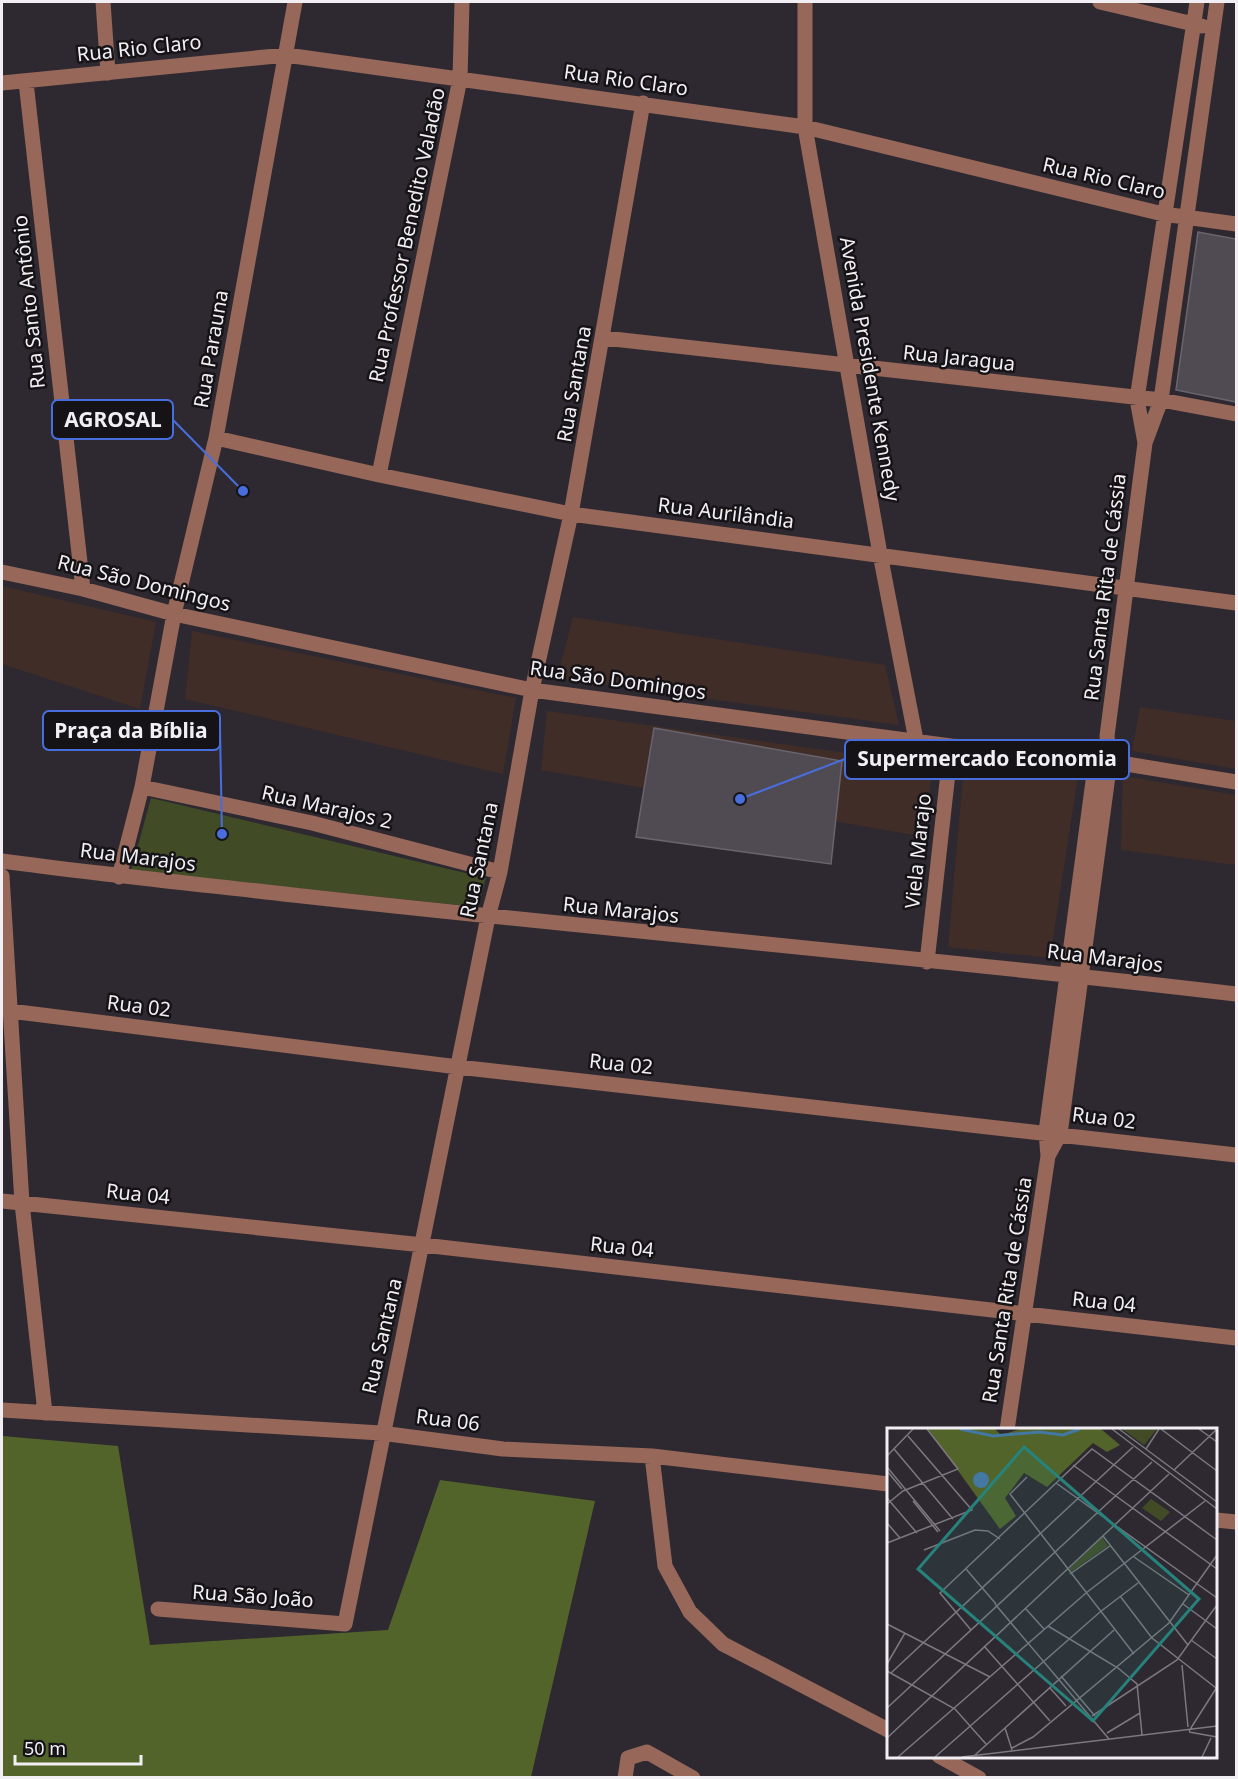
<svg xmlns="http://www.w3.org/2000/svg" width="1238" height="1779" viewBox="0 0 1238 1779" font-family="'Noto Sans',sans-serif">
  <rect width="100%" height="100%" fill="#2e2931"/>
  <!-- commercial -->
  <path fill="#402d27" d="M 2,586 L 156,622 L 140,709 L 2,664 Z
    M 573,617 L 885,665 L 899,725 L 557,678 Z
    M 192,631 L 516,698 L 503,774 L 185,699 Z
    M 1140,707 L 1236,721 L 1236,769 L 1132,751 Z
    M 547,711 L 932,765 L 925,837 L 541,770 Z
    M 964,765 L 1079,769 L 1050,958 L 948,947 Z
    M 1123,776 L 1236,795 L 1236,865 L 1121,850 Z"/>
  <!-- green -->
  <path fill="#414c27" d="M 151,798 L 486,878 L 478,907 L 131,871 Z"/>
  <!-- forest -->
  <path fill="#526429" d="M 2,1436 L 118,1446 L 150,1645 L 388,1630 L 440,1480 L 595,1501 L 531,1777 L 2,1777 Z"/>
  <!-- building -->
  <path fill="#504b53" stroke="#69646d" stroke-width="1.5" d="M 1198,232 L 1236,239 L 1236,402 L 1176,390 Z
    M 654,728 L 842,761 L 831,864 L 636,837 Z"/>
  <g fill="none" stroke-linecap="round" stroke-linejoin="round">
    <!-- minor -->
    <path stroke="#976859" stroke-width="15" d="M 103,2 L 108,73
      M 805,2 L 805,127 L 880,554 L 916,740
      M 1100,2 L 1202,26
      M 26,82 L 83,589
      M 2,83 L 286,55 L 805,127 L 1163,214 L 1236,224
      M 604,338 L 1161,400 L 1236,414
      M 216,438 L 379,475 L 571,514 L 1236,603
      M 1145,443 L 1137,399 L 1197,2
      M 379,475 L 460,79 L 462,2
      M 2,572 L 83,589 L 174,614 L 532,690 L 951,746 L 1096,759 L 1236,782
      M 142,787 L 312,823 L 500,872
      M 2,861 C 98,874 196,884 293,895 C 607,930 923,957 1236,994
      M 2,876 L 22,1203 L 45,1413
      M 119,877 L 142,787 L 174,614 L 216,438 L 295,2
      M 927,962 L 951,746
      M 2,1010 L 458,1067 L 1236,1155
      M 1048,1156 L 1060,1134 L 1110,761 L 1107,736 L 1145,443 L 1161,400 L 1217,2
      M 2,1201 L 423,1245 L 1236,1338
      M 2,1410 L 381,1433 L 503,1449 L 652,1456 L 888,1484
      M 1007,1430 L 1048,1156 L 1046,1132 L 1096,759 L 1100,750
      M 652,1456 L 665,1566 L 690,1612 L 723,1644 L 888,1730
      M 1216,1520 L 1236,1522
      M 158,1609 L 345,1624 L 488,917 L 500,872 L 532,690 L 571,514 L 643,103
      M 939,1756 L 979,1778
      M 625,1778 L 628,1758 L 647,1752 L 693,1778"/>
  </g>
  <g text-anchor="middle" stroke-width="5" stroke-linejoin="round" paint-order="stroke">
    <!-- street labels -->
    <g font-size="20" fill="#f2eff4" stroke="#151316">
      <text transform="translate(139 48) rotate(-6)" y="7">Rua Rio Claro</text>
      <text transform="translate(626 80) rotate(8)" y="7">Rua Rio Claro</text>
      <text transform="translate(1104 178) rotate(13)" y="7">Rua Rio Claro</text>
      <text transform="translate(407 235) rotate(-78)" y="7">Rua Professor Benedito Valadão</text>
      <text transform="translate(29 302) rotate(-96)" y="7">Rua Santo Antônio</text>
      <text transform="translate(211 349) rotate(-80)" y="7">Rua Parauna</text>
      <text transform="translate(959 358) rotate(6)" y="7">Rua Jaragua</text>
      <text transform="translate(870 369) rotate(80)" y="7">Avenida Presidente Kennedy</text>
      <text transform="translate(574 384) rotate(-80)" y="7">Rua Santana</text>
      <text transform="translate(726 513) rotate(7)" y="7">Rua Aurilândia</text>
      <text transform="translate(144 583) rotate(14)" y="7">Rua São Domingos</text>
      <text transform="translate(1105 587) rotate(-83)" y="7">Rua Santa Rita de Cássia</text>
      <text transform="translate(618 680) rotate(8)" y="7">Rua São Domingos</text>
      <text transform="translate(327 807) rotate(13)" y="7">Rua Marajos 2</text>
      <text transform="translate(918 851) rotate(-84)" y="7">Viela Marajo</text>
      <text transform="translate(138 857) rotate(7)" y="7">Rua Marajos</text>
      <text transform="translate(479 860) rotate(-78)" y="7">Rua Santana</text>
      <text transform="translate(621 910) rotate(6)" y="7">Rua Marajos</text>
      <text transform="translate(1105 958) rotate(7)" y="7">Rua Marajos</text>
      <text transform="translate(139 1006) rotate(7)" y="7">Rua 02</text>
      <text transform="translate(621 1064) rotate(6)" y="7">Rua 02</text>
      <text transform="translate(1104 1118) rotate(7)" y="7">Rua 02</text>
      <text transform="translate(138 1194) rotate(6)" y="7">Rua 04</text>
      <text transform="translate(622 1247) rotate(6)" y="7">Rua 04</text>
      <text transform="translate(1007 1290) rotate(-81)" y="7">Rua Santa Rita de Cássia</text>
      <text transform="translate(1104 1302) rotate(6)" y="7">Rua 04</text>
      <text transform="translate(382 1336) rotate(-77)" y="7">Rua Santana</text>
      <text transform="translate(448 1420) rotate(7)" y="7">Rua 06</text>
      <text transform="translate(253 1596) rotate(4)" y="7">Rua São João</text>
    </g>
  </g>
  <!-- overview -->
  <g transform="translate(887 1428)">
    <rect width="330" height="330" fill="#2e2931"/>
    <path d="M 235,1 L 270,1 L 257,17 ZM 264,71 L 283,84 L 274,93 L 255,80 ZM 215,109 L 221,118 L 184,144 L 182,141 Z" fill="#414c27"/>
    <path d="M 41,1 L 108,1 L 114,7 L 133,1 L 214,1 L 233,17 L 220,24 L 206,15 L 160,59 L 137,45 L 118,70 L 129,88 L 113,101 Z" fill="#526429"/>
    <path d="M86 52a8 8 0 1 1 16 0a8 8 0 1 1-16 0Z" fill="#4278a1"/>
    <path fill="none" stroke="#4278a1" stroke-width="3" d="M 73,1 L 106,8 L 152,4 L 176,7 L 193,1"/>
    <path fill="none" stroke="#7c787f" stroke-width="1.5" d="M 225,1 L 330,81M 232,1 L 330,74M 274,1 L 330,43M 312,1 L 330,14M 7,21 L 66,91M 259,21 L 272,1M 0,28 L 26,1M 186,37 L 330,141M 0,39 L 53,103M 287,42 L 330,1M 0,43 L 15,61M 140,49 L 123,66 L 247,226M 169,55 L 330,170M 0,70 L 30,105M 26,73 L 51,104M 0,76 L 16,63 L 71,41 L 40,1M 0,95 L 13,110M 216,108 L 301,217M 0,115 L 85,82 L 21,8M 37,122 L 88,102 L 101,103 L 113,111M 247,129 L 302,167M 79,141 L 109,176M 183,146 L 223,118M 233,168 L 265,210 L 329,260M 108,176 L 222,311M 296,176 L 330,201M 138,180 L 157,201M 0,196 L 103,249M 161,198 L 231,240 L 250,256 L 255,307M 84,202 L 53,165 L 205,21 L 330,112M 304,212 L 330,231M 97,218 L 163,293M 0,236 L 18,205M 295,237 L 301,299M 0,243 L 68,281 L 99,316M 4,245 L 246,19M 174,248 L 208,288M 163,260 L 179,278M 0,280 L 265,34M 205,288 L 290,232 L 330,177M 118,300 L 125,322M 302,303 L 330,259M 302,304 L 330,309M 220,305 L 253,285M 0,310 L 282,46M 125,320 L 146,309 L 282,195 L 330,127M 88,327 L 227,202M 11,329 L 199,165 L 318,73M 48,329 L 213,184 L 251,155M 75,329 L 330,298M 315,329 L 324,310"/>
    <path fill="#26827b" fill-opacity="0.15" stroke="#26827b" stroke-width="3" d="M 137,19 L 312,171 L 206,293 L 31,141 Z"/>
    <rect width="330" height="330" fill="none" stroke="#f2eff4" stroke-width="3"/>
  </g>
  <!-- callouts -->
  <path fill="none" stroke="#486ede" stroke-width="2" d="M243 491L173 420M222 834L220 730M740 799L845 759"/>
  <g fill="#486ede" stroke="#151316" stroke-width="2">
    <circle cx="243" cy="491" r="6"/>
    <circle cx="222" cy="834" r="6"/>
    <circle cx="740" cy="799" r="6"/>
  </g>
  <g fill="#151316" stroke="#486ede" stroke-width="2">
    <rect x="52" y="400" width="121" height="39" rx="6"/>
    <rect x="43" y="711" width="177" height="39" rx="6"/>
    <rect x="845" y="740" width="284" height="39" rx="6"/>
  </g>
  <g font-size="21" text-anchor="middle" font-weight="bold" fill="#f2eff4">
    <text x="113" y="427">AGROSAL</text>
    <text x="131" y="738">Praça da Bíblia</text>
    <text x="987" y="766">Supermercado Economia</text>
  </g>
  <!-- border -->
  <rect width="1238" height="1779" fill="none" stroke="#f2eff4" stroke-width="6"/>
  <!-- scale -->
  <path d="M15 1755v9h126v-9" fill="none" stroke="#f2eff4" stroke-width="3"/>
  <text x="24" y="1755" font-size="18" fill="#f2eff4" stroke="#151316" stroke-width="4.5" paint-order="stroke">50 m</text>
</svg>
